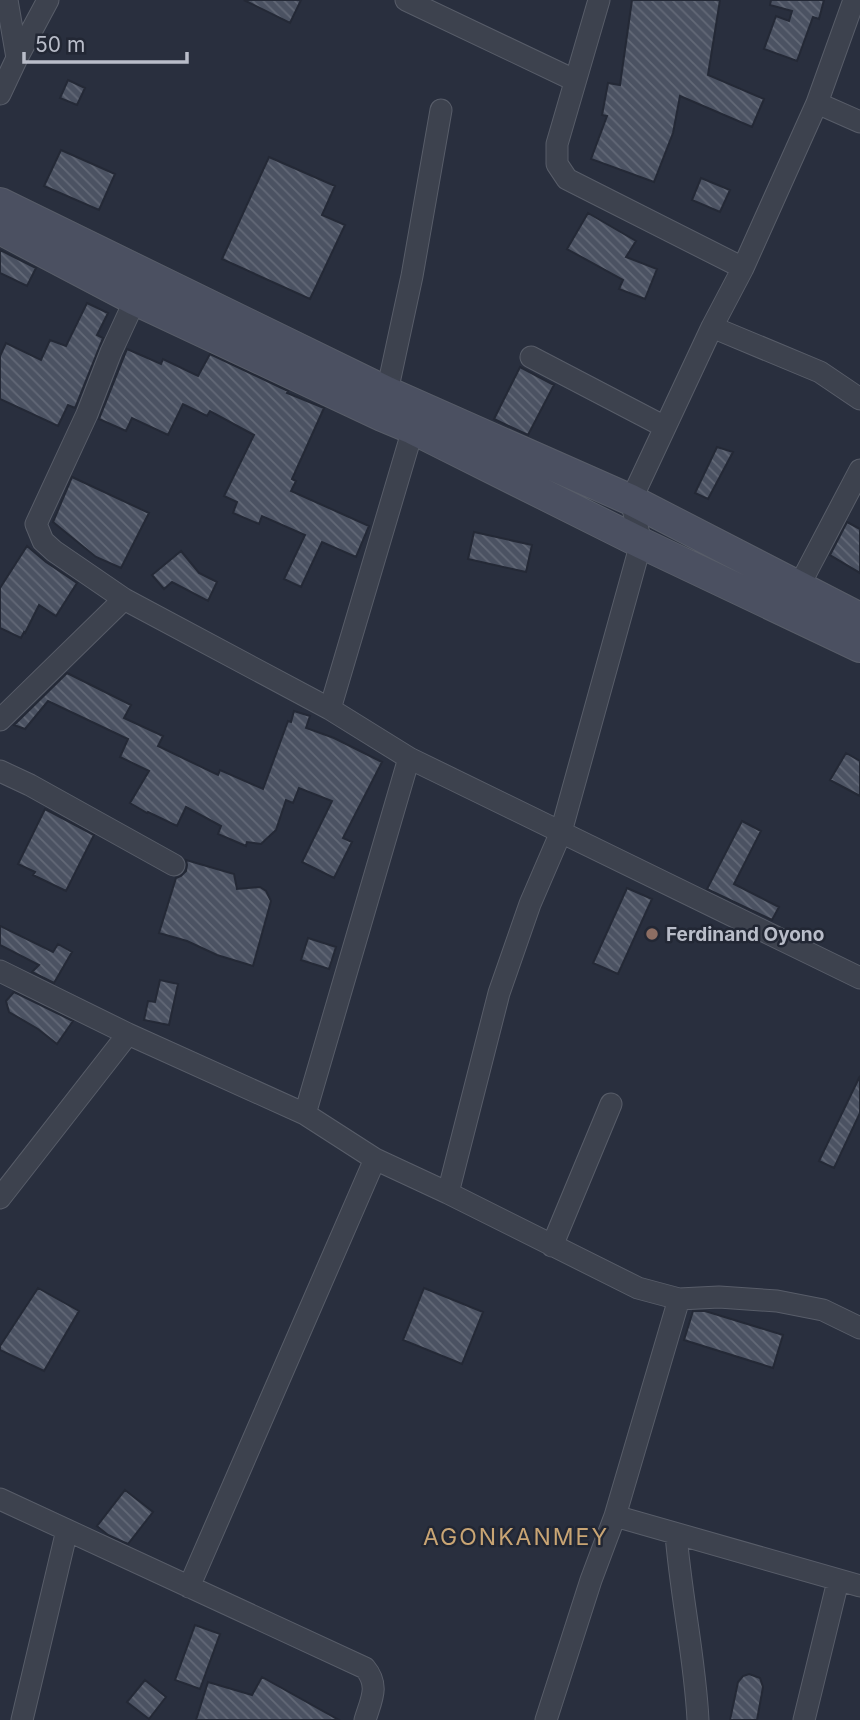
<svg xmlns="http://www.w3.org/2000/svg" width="860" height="1720" viewBox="0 0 860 1720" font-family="Inter,sans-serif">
  <defs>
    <pattern id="building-back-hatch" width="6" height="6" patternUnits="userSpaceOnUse" patternTransform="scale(1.75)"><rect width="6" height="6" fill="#4b5262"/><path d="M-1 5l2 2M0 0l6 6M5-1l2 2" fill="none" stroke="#636977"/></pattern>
  </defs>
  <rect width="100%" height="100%" fill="#292f3e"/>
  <!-- building -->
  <path fill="url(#building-back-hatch)" stroke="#242936" stroke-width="2" d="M 244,0 L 301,0 L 290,23 Z
    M 632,0 L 720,0 L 708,75 L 764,99 L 752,127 L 680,96 L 673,133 L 654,182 L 591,159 L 607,116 L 602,115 L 608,83 L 620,85 Z
    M 771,0 L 824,0 L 819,19 L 813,17 L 797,61 L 764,49 L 776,16 L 789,21 L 792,11 L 770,5 Z
    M 68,80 L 85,88 L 77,105 L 60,98 Z
    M 61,150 L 115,174 L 99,210 L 44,186 Z
    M 269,157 L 335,186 L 322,215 L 345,225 L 310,299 L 222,259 Z
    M 701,178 L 730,190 L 720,212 L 692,200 Z
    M 588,213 L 636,241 L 626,257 L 657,269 L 645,299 L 619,289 L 623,280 L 567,249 Z
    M 0,250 L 36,268 L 27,286 L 0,273 Z
    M 87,303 L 108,313 L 97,335 L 103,338 L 75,408 L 68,405 L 58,426 L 0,399 L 0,356 L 6,343 L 41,360 L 50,340 L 66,346 Z
    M 127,349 L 161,364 L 163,359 L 198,376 L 210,354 L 288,391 L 287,393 L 324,408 L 292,479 L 296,481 L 291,491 L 369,526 L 356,557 L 322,542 L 301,587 L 284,579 L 305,535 L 262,516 L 259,524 L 233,513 L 237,502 L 224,496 L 254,435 L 210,411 L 207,416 L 183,404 L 168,435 L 132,418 L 126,431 L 99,419 Z
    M 520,367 L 554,385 L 528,435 L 494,419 Z
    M 717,447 L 733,452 L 708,499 L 695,493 Z
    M 72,477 L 149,513 L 121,568 L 96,557 L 53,522 Z
    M 847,522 L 860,529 L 860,573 L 830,555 Z
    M 474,532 L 532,545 L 526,572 L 468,559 Z
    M 27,546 L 46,562 L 77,583 L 56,616 L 39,605 L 25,633 L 24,632 L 21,638 L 0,628 L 0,588 Z
    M 181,551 L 199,573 L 217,582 L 208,601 L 172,582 L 164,589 L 152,575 Z
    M 67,673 L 131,705 L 124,718 L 163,736 L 158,746 L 218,775 L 220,770 L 263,789 L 288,721 L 291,722 L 294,711 L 310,716 L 306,728 L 334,738 L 382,762 L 343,838 L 352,842 L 334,878 L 302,862 L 332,801 L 299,788 L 293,803 L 286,800 L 276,830 L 261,844 L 247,842 L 246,846 L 218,834 L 221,826 L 186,807 L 177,826 L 148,812 L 147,813 L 130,803 L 149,771 L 120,757 L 128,739 L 48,701 L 25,729 L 14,725 Z
    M 846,753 L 860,761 L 860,796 L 830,780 Z
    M 45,809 L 94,835 L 66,891 L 33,875 L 35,872 L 18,864 Z
    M 742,821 L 761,831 L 734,884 L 779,907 L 772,920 L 707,889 Z
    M 186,860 L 234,874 L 237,889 L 260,887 L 266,891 L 271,901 L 253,966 L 217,955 L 187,941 L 159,933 L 176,878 L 181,876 L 186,871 L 187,865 Z
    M 627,888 L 652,899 L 618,974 L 593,963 Z
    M 0,926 L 53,952 L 58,944 L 72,952 L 54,983 L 32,972 L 39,965 L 0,945 Z
    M 308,938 L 336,947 L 329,969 L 301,960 Z
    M 160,980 L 178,984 L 169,1025 L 144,1020 L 148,1001 L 155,1002 Z
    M 14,992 L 73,1021 L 57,1044 L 38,1029 L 9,1012 L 6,1001 Z
    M 860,1076 L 860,1113 L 834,1168 L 819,1161 Z
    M 38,1288 L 79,1311 L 44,1371 L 0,1350 L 0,1346 Z
    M 424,1288 L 483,1312 L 462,1364 L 403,1340 Z
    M 693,1311 L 705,1311 L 783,1335 L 773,1368 L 684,1340 Z
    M 125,1490 L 153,1512 L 128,1544 L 108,1535 L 97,1526 Z
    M 195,1625 L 220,1634 L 200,1689 L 175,1680 Z
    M 749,1674 L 760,1678 L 763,1687 L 757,1720 L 730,1720 L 738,1682 L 743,1676 Z
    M 262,1677 L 339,1720 L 196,1720 L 208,1682 L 252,1695 Z
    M 145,1680 L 166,1697 L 149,1719 L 127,1702 Z"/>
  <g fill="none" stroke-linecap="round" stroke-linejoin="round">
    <defs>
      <path id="minor" d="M 7,0 L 17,58
        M 406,0 L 574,80
        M 599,0 L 557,144 L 557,164 L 567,179 L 743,268
        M 0,94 L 17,58 L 48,0
        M 817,103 L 860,122
        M 135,300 L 111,352 L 87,414 L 36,524 L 43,541 L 54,551 L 124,599 L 330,709 L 409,758 L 860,978
        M 712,327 L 820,372 L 860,399
        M 531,357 L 665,427
        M 387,392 L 412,276 L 441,110
        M 799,586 L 860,470
        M 330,709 L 413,429
        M 0,720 L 124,599
        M 0,771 L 30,785 L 174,865
        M 0,971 L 128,1034 L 305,1114 L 375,1159 L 448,1193 L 638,1288 L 679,1299 L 719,1297 L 777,1301 L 823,1310 L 860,1328
        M 305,1114 L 409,758
        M 448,1193 L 499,993 L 530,904 L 561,832 L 641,543 L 631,500 L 712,327 L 743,268 L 817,103 L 854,0
        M 0,1198 L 128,1034
        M 552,1246 L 611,1104
        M 0,1499 L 365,1668 C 380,1686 371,1700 365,1720
        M 615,1516 L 860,1586
        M 676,1534 C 681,1597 695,1658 698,1720
        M 189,1587 L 375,1159
        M 22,1720 L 67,1530
        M 546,1720 L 591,1580 L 615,1516 L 679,1299
        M 804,1720 L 838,1581"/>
      <path id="secondary" d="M 0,203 L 387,392 L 631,500 L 860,618
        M 0,229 L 135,300 L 382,416 L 413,429 L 641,543 L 860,647"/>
    </defs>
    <!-- minor casing -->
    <use href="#minor" stroke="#585d69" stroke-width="23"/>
    <!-- secondary casing -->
    <use href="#secondary" stroke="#585d69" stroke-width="32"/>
    <!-- minor -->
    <use href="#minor" stroke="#3d424e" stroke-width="21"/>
    <!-- secondary -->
    <use href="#secondary" stroke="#4b5061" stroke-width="30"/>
  </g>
  <!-- markers -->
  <circle fill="#8d6e63" stroke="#222734" stroke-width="2.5" cx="652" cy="934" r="7"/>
  <g text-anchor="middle" stroke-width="5" stroke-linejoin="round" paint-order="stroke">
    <!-- poi labels -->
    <g font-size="19" font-weight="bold" fill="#b9bdc9" stroke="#222734" text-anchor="start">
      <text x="666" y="941">Ferdinand Oyono</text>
    </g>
    <!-- quarter labels -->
    <g font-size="23" letter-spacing="2" fill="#c9a574" stroke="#222734">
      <text x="516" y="1545">AGONKANMEY</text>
    </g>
  </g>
  <!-- scale -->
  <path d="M24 52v10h163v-10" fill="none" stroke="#b9bdc9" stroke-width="3.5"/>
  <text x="35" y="52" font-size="21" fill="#b9bdc9" stroke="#222734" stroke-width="5" paint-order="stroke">50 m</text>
</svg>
